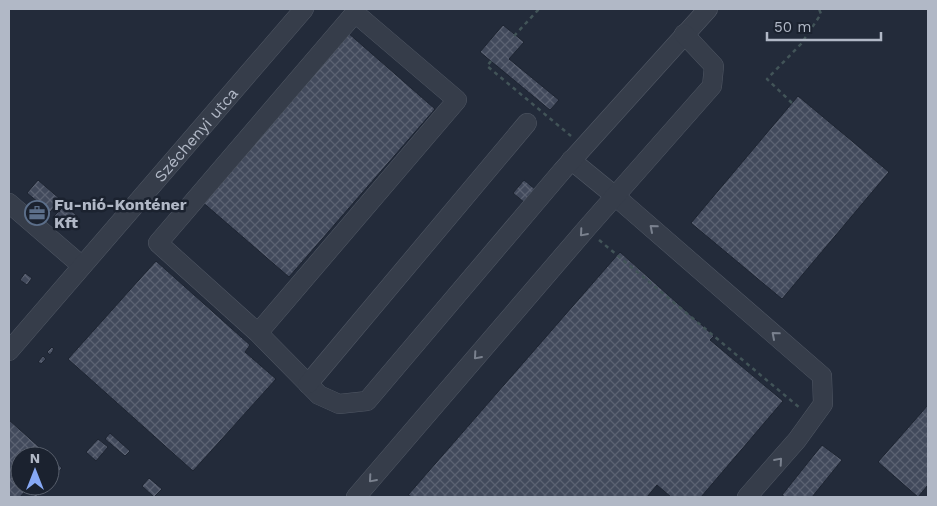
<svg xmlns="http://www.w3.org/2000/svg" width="937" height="506" viewBox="0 0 937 506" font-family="'Work Sans',sans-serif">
  <defs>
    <pattern id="building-cross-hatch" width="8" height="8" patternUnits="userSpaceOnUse" patternTransform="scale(1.25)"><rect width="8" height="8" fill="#424a5c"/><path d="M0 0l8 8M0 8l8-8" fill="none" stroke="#5b6272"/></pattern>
  </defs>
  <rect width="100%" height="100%" fill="#232b3a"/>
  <!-- building -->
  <path fill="url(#building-cross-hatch)" stroke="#1d2431" d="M 503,25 L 524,42 L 509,59 L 559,100 L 550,110 L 480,52 Z
    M 347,32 L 435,109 L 289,277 L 200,200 Z
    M 798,96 L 889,172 L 782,299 L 691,223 Z
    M 38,180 L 61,200 L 50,212 L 27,193 Z
    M 524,180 L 536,190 L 525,203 L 513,193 Z
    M 65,205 L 78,217 L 66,229 L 53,217 Z
    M 620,252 L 714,336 L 710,340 L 783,401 L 701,497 L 671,497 L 657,485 L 647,497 L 412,497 L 408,495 Z
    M 156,261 L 250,345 L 245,352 L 276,379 L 193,471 L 68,359 Z
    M 25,273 L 32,278 L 27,285 L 20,280 Z
    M 52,347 L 54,349 L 50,355 L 47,352 Z
    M 43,356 L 46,359 L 41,364 L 38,362 Z
    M 928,405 L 928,485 L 918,497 L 878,462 Z
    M 9,420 L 49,456 L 20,456 L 20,486 L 46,486 L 36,497 L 26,490 L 20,497 L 9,497 Z
    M 110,433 L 130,451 L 125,456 L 105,439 Z
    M 98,439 L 108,447 L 96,461 L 86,452 Z
    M 822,445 L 842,460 L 812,497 L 785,497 L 782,495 Z
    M 50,457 L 62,468 L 50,481 Z
    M 149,478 L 162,489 L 154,497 L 142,486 Z"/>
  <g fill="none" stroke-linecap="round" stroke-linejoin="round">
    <defs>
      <g id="minor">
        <path d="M 571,160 L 615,196 L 822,376 L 823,404 L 797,440 L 747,497"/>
        <path d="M 9,203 L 82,266"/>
        <path d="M 258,333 L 158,243 L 355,13 L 457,100 L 258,333 L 319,395 L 339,404 L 367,401 L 562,171 L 708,9"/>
        <path id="s1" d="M 9,351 L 304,9"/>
        <path d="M 308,384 L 527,123"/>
        <path d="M 356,497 L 586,229 L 712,86 L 714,66 L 684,34"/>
      </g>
    </defs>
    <!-- minor casing -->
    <use href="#minor" stroke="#515865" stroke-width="20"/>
    <!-- path -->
    <path stroke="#425458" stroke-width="2.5" stroke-dasharray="4 4" stroke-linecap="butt" d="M 514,36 L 539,9
      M 491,61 L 487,66 L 571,136
      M 792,103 L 767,79 L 801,44 L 821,14 L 819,9
      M 599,240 L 800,408"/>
    <!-- minor -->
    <use href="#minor" stroke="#363d4a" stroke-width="19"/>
  </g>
  <!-- one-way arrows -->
  <defs><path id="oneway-chevron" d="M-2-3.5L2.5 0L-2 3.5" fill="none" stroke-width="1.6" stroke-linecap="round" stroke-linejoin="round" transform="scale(1.25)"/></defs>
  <g stroke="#7a818e">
    <use href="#oneway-chevron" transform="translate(653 228) rotate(-139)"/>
    <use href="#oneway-chevron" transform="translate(583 233) rotate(131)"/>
    <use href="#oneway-chevron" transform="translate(775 335) rotate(-139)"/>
    <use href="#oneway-chevron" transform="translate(477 356) rotate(131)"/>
    <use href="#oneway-chevron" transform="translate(779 461) rotate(-49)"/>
    <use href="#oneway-chevron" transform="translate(372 479) rotate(131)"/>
  </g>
  <!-- icons -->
  <defs>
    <symbol id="office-ring" viewBox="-11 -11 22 22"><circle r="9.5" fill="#1b222f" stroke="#5c6f8a" stroke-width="1.5"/><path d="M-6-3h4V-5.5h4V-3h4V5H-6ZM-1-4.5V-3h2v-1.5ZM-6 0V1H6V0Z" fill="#5c6f8a"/></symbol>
  </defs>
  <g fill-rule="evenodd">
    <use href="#office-ring" x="23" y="199" width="28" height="28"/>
  </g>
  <g text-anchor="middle" stroke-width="5" stroke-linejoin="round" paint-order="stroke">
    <!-- street labels -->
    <g font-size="16" fill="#b1b8c6" stroke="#1b222f">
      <text dy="6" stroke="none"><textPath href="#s1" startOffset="286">Széchenyi utca</textPath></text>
    </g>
    <!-- poi labels -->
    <g font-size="16" font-weight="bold" fill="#b1b8c6" stroke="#1b222f" text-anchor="start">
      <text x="54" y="210">Fu-nió-Konténer<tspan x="54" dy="18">Kft</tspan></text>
    </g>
  </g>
  <!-- border -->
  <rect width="937" height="506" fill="none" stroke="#b1b8c6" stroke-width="20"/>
  <!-- north arrow -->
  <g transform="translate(35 471)"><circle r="24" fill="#1b222f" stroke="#575e6b"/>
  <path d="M0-4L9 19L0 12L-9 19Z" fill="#87a9f5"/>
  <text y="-8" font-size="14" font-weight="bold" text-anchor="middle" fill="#b1b8c6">N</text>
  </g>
  <!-- scale -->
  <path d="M767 32v8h114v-8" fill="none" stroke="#b1b8c6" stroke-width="2.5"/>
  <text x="774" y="32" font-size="15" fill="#b1b8c6" stroke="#1b222f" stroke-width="4" paint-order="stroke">50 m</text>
</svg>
